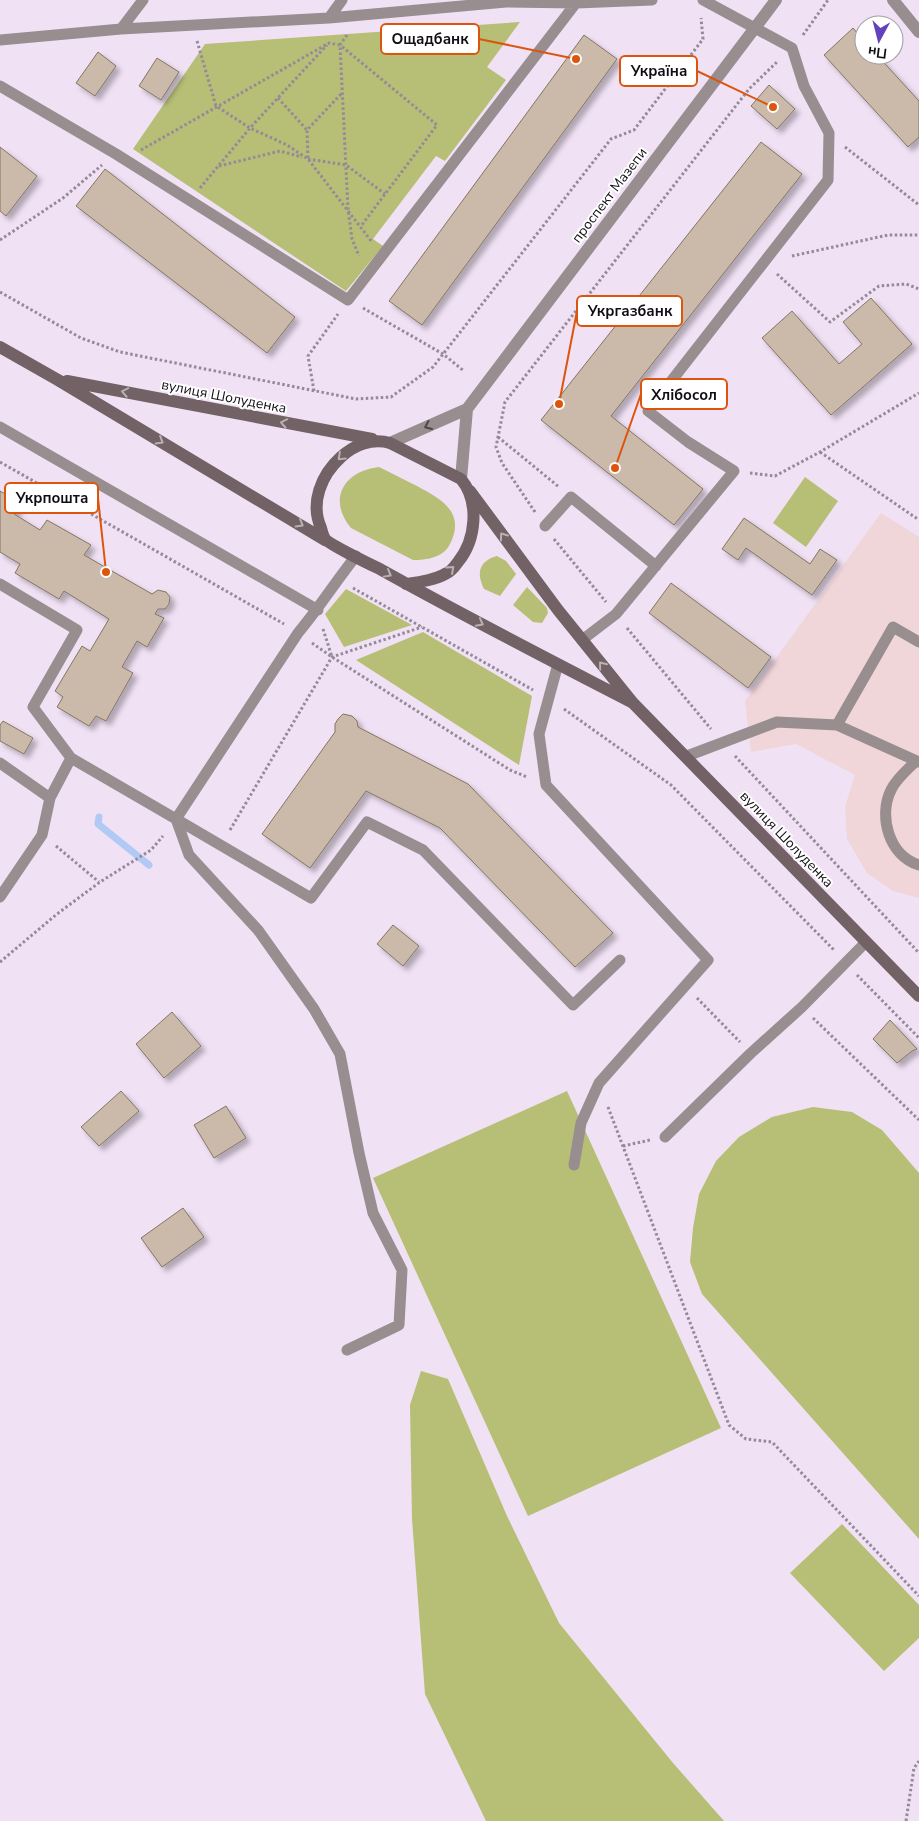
<svg xmlns="http://www.w3.org/2000/svg" width="919" height="1821" viewBox="0 0 919 1821" font-family="'Nunito Sans',sans-serif">
  <defs>
    <filter id="shadow"><feDropShadow dx="4.5" dy="4.5" stdDeviation="2.5" flood-color="#0004"/></filter>
  </defs>
  <rect width="100%" height="100%" fill="#f0e1f4"/>
  <!-- industrial -->
  <path fill="#f0d5d9" d="M 881,513 L 919,537 L 919,898 L 893,891 L 867,873 L 847,839 L 845,807 L 855,775 L 796,744 L 751,752 L 745,701 Z"/>
  <!-- green -->
  <path fill="#b7be75" d="M 520,22 L 487,67 L 506,80 L 445,161 L 436,156 L 373,239 L 383,246 L 346,291 L 133,149 L 205,44 Z
    M 379,467 C 392,473 404,480 417,486 C 441,499 466,512 450,544 C 443,558 426,560 413,560 L 351,528 C 327,499 344,471 379,467 Z
    M 805,477 L 838,501 L 806,547 L 773,523 Z
    M 497,556 L 506,561 L 516,574 L 500,596 L 484,589 C 476,573 479,561 497,556 Z
    M 527,587 L 547,608 L 548,613 L 542,623 L 533,622 L 513,605 Z
    M 346,589 L 412,625 L 344,647 L 325,614 Z
    M 423,632 L 532,696 L 519,765 L 356,660 Z
    M 567,1091 L 721,1428 L 528,1516 L 373,1178 Z
    M 813,1107 L 852,1112 L 882,1130 L 919,1173 L 919,1539 L 702,1294 L 690,1262 L 693,1228 L 699,1194 L 716,1161 L 739,1137 L 772,1117 Z
    M 421,1371 L 448,1379 L 507,1516 L 559,1623 L 673,1763 L 724,1821 L 486,1821 L 425,1694 L 412,1519 L 410,1405 Z
    M 842,1524 L 919,1605 L 919,1638 L 884,1671 L 790,1573 Z"/>
  <g fill="none" stroke-linecap="round" stroke-linejoin="round">
    <!-- stream -->
    <path stroke="#b1c9f5" stroke-width="7" d="M 99,817 L 98,824 L 149,865"/>
  </g>
  <!-- building -->
  <path fill="#cbb9a9" stroke="#847565" filter="url(#shadow)" d="M 853,28 L 864,41 L 864,55 L 877,55 L 919,101 L 919,137 L 908,147 L 824,55 Z
    M 584,35 L 617,59 L 422,325 L 389,301 Z
    M 98,52 L 116,66 L 95,96 L 76,83 Z
    M 157,58 L 179,72 L 161,100 L 139,86 Z
    M 769,85 L 795,109 L 777,129 L 751,106 Z
    M 761,142 L 802,174 L 611,416 L 703,489 L 674,525 L 541,420 Z
    M 0,147 L 37,176 L 6,216 L 0,211 Z
    M 105,169 L 295,317 L 267,353 L 76,206 Z
    M 871,298 L 912,344 L 831,415 L 762,338 L 792,311 L 839,364 L 862,344 L 843,322 Z
    M 0,491 L 21,503 L 14,514 L 40,530 L 47,520 L 91,545 L 84,555 L 152,594 L 158,590 L 166,592 L 170,597 L 169,604 L 165,609 L 158,609 L 155,614 L 164,618 L 147,647 L 137,641 L 122,667 L 133,673 L 106,721 L 96,716 L 89,726 L 57,707 L 63,697 L 55,691 L 82,646 L 90,651 L 109,619 L 64,591 L 59,599 L 15,573 L 20,564 L 0,552 Z
    M 744,518 L 810,564 L 820,549 L 837,560 L 812,595 L 746,548 L 738,560 L 722,549 Z
    M 671,583 L 771,657 L 748,688 L 649,613 Z
    M 343,714 L 352,716 L 357,721 L 358,727 L 468,784 L 613,933 L 575,967 L 440,828 L 366,791 L 310,868 L 262,834 L 335,732 L 335,724 L 338,719 Z
    M 3,721 L 33,738 L 24,754 L 0,741 L 0,725 Z
    M 393,925 L 419,946 L 403,966 L 377,944 Z
    M 172,1012 L 201,1046 L 164,1078 L 136,1044 Z
    M 890,1020 L 917,1049 L 912,1051 L 897,1063 L 873,1039 Z
    M 121,1091 L 139,1111 L 99,1146 L 81,1127 Z
    M 226,1106 L 246,1138 L 214,1158 L 194,1125 Z
    M 183,1208 L 204,1237 L 162,1267 L 141,1238 Z"/>
  <g fill="none" stroke-linecap="round" stroke-linejoin="round">
    <!-- path -->
    <path stroke="#948a98" stroke-width="3" stroke-dasharray="2.5 2.5" stroke-linecap="butt" d="M 347,35 L 340,45 L 437,125 L 361,226
      M 803,35 L 828,0
      M 197,41 L 216,106 L 250,128 L 287,145 L 308,159 L 372,242
      M 278,98 L 307,130
      M 845,147 L 919,205
      M 141,150 L 329,43 L 340,45 L 348,209 L 352,239 L 359,256
      M 308,158 L 307,130 L 342,93
      M 308,159 L 346,165 L 385,194
      M 219,166 L 280,151 L 302,157
      M 200,188 L 250,128 L 327,45
      M 0,240 L 63,198 L 102,165
      M 792,256 L 888,235 L 919,235
      M 777,274 L 830,322 L 879,286 L 906,284 L 919,289
      M 0,292 L 81,338 L 120,352 L 356,399 L 391,397 L 433,367 L 611,139 L 634,130 L 703,39 L 701,18
      M 363,308 L 443,354 L 464,371
      M 314,391 L 308,356 L 338,314
      M 498,437 L 559,487
      M 820,452 L 919,520
      M 0,462 L 284,624
      M 750,473 L 775,476 L 820,452 L 919,393
      M 535,512 L 502,463 L 496,447 L 505,402 L 749,89 L 778,61
      M 554,539 L 606,602
      M 353,588 L 533,690
      M 627,628 L 711,729
      M 323,629 L 332,657 L 510,770 L 527,777
      M 312,643 L 332,657
      M 564,709 L 671,785 L 834,950
      M 735,756 L 919,953
      M 230,830 L 332,657 L 422,627
      M 56,846 L 99,882
      M 0,962 L 57,914 L 100,882 L 151,850 L 163,836
      M 857,975 L 919,1038
      M 697,998 L 740,1042
      M 813,1018 L 919,1120
      M 608,1107 L 729,1425 L 746,1439 L 772,1442 L 919,1596
      M 623,1146 L 650,1140
      M 906,1821 L 914,1768 L 919,1761"/>
    <!-- service -->
    <path stroke="#988d8f" stroke-width="11" d="M 329,18 L 342,0
      M 121,29 L 143,0
      M 0,40 L 121,29 L 329,18 L 506,2 L 576,3 L 652,0
      M 0,86 L 116,154 L 348,300 L 576,3
      M 0,427 L 318,610
      M 545,526 L 571,497 L 656,566
      M 0,584 L 77,630 L 33,707 L 71,758
      M 582,640 L 616,614 L 734,471 L 688,442 L 648,411 L 828,180 L 829,133 L 804,86 L 792,48 L 703,0
      M 919,642 L 893,627 L 837,725 L 919,762
      M 558,664 L 539,734 L 546,785 L 708,960 L 599,1083 L 581,1123 L 574,1165
      M 687,756 L 777,722 L 837,725
      M 916,761 C 907,770 896,779 891,790 C 878,816 889,856 919,865
      M 0,763 L 50,798 L 42,835 L 0,897
      M 50,798 L 71,758 L 176,819 L 298,633 C 319,608 336,581 356,556
      M 176,819 L 189,855 L 258,930 L 314,1009 L 340,1054 L 359,1153 L 373,1213 L 402,1270 L 399,1325 L 347,1350
      M 176,819 L 311,898 L 367,822 L 423,850 L 573,1005 L 620,960
      M 665,1137 L 751,1053 L 802,1007 L 866,942"/>
    <!-- minor -->
    <path stroke="#988d8f" stroke-width="12" d="M 893,0 L 919,32"/>
    <!-- tertiary -->
    <path stroke="#988d8f" stroke-width="12" d="M 390,443 L 467,409 L 776,0
      M 461,479 L 467,409"/>
    <!-- secondary -->
    <path stroke="#726265" stroke-width="12" d="M 0,347 L 58,380 L 325,540
      M 67,381 L 372,439
      M 470,491 L 558,610 L 633,703 L 919,996
      M 406,584 C 420,582 435,580 447,573 C 452,571 455,566 458,562 C 476,540 480,502 461,479 L 390,443 C 372,438 354,445 341,457 C 321,475 310,503 321,528 C 322,532 323,536 325,539 C 329,544 369,564 378,568 C 462,615 548,659 633,703"/>
  </g>
  <!-- one-way arrows -->
  <defs><path id="oneway-chevron" d="M-2-3.5L2.5 0L-2 3.5" fill="none" stroke-width="1.6" stroke-linecap="round" stroke-linejoin="round" transform="scale(1.25)"/></defs>
  <g stroke="#b8b0b2">
    <use href="#oneway-chevron" transform="translate(125 392) rotate(-169)"/>
    <use href="#oneway-chevron" transform="translate(284 423) rotate(-169)"/>
    <use href="#oneway-chevron" transform="translate(160 441) rotate(31)"/>
    <use href="#oneway-chevron" transform="translate(341 457) rotate(137)"/>
    <use href="#oneway-chevron" transform="translate(300 524) rotate(31)"/>
    <use href="#oneway-chevron" transform="translate(503 536) rotate(-126)"/>
    <use href="#oneway-chevron" transform="translate(451 569) rotate(-42)"/>
    <use href="#oneway-chevron" transform="translate(388 574) rotate(29)"/>
    <use href="#oneway-chevron" transform="translate(480 623) rotate(28)"/>
    <use href="#oneway-chevron" transform="translate(602 665) rotate(-129)"/>
  </g>
  <use stroke="#4e474b" href="#oneway-chevron" transform="translate(428 426) rotate(156)"/>
  <g text-anchor="middle" stroke-width="4" stroke-linejoin="round" paint-order="stroke">
    <!-- street labels -->
    <g font-size="14" fill="#120d14" stroke="#fff">
      <text transform="translate(609 195) rotate(-53)" y="5">проспект Мазепи</text>
      <text transform="translate(224 396) rotate(11)" y="5">вулиця Шолуденка</text>
      <text transform="translate(787 839) rotate(46)" y="5">вулиця Шолуденка</text>
    </g>
  </g>
  <!-- callouts -->
  <path fill="none" stroke="#dd550c" stroke-width="2" d="M576 59L479 39M773 107L697 71M559 404L577 311M615 468L641 394M106 572L98 498"/>
  <g fill="#dd550c" stroke="#fff" stroke-width="2">
    <circle cx="576" cy="59" r="5"/>
    <circle cx="773" cy="107" r="5"/>
    <circle cx="559" cy="404" r="5"/>
    <circle cx="615" cy="468" r="5"/>
    <circle cx="106" cy="572" r="5"/>
  </g>
  <g fill="#fff" stroke="#dd550c" stroke-width="2">
    <rect x="381" y="24" width="98" height="30" rx="5"/>
    <rect x="620" y="56" width="77" height="30" rx="5"/>
    <rect x="577" y="296" width="105" height="30" rx="5"/>
    <rect x="641" y="379" width="86" height="30" rx="5"/>
    <rect x="5" y="483" width="93" height="30" rx="5"/>
  </g>
  <g font-size="15" text-anchor="middle" font-weight="bold" fill="#120d14">
    <text x="430" y="44">Ощадбанк</text>
    <text x="659" y="76">Україна</text>
    <text x="630" y="316">Укргазбанк</text>
    <text x="684" y="400">Хлібосол</text>
    <text x="52" y="503">Укрпошта</text>
  </g>
  <!-- north arrow -->
  <g transform="translate(879 40) rotate(187)"><circle r="24" fill="#ffffff" stroke="#a09ea1"/>
  <path d="M0-4L9 19L0 12L-9 19Z" fill="#6243bb"/>
  <text y="-8" font-size="14" font-weight="bold" text-anchor="middle" fill="#120d14">Пн</text>
  </g>
</svg>
